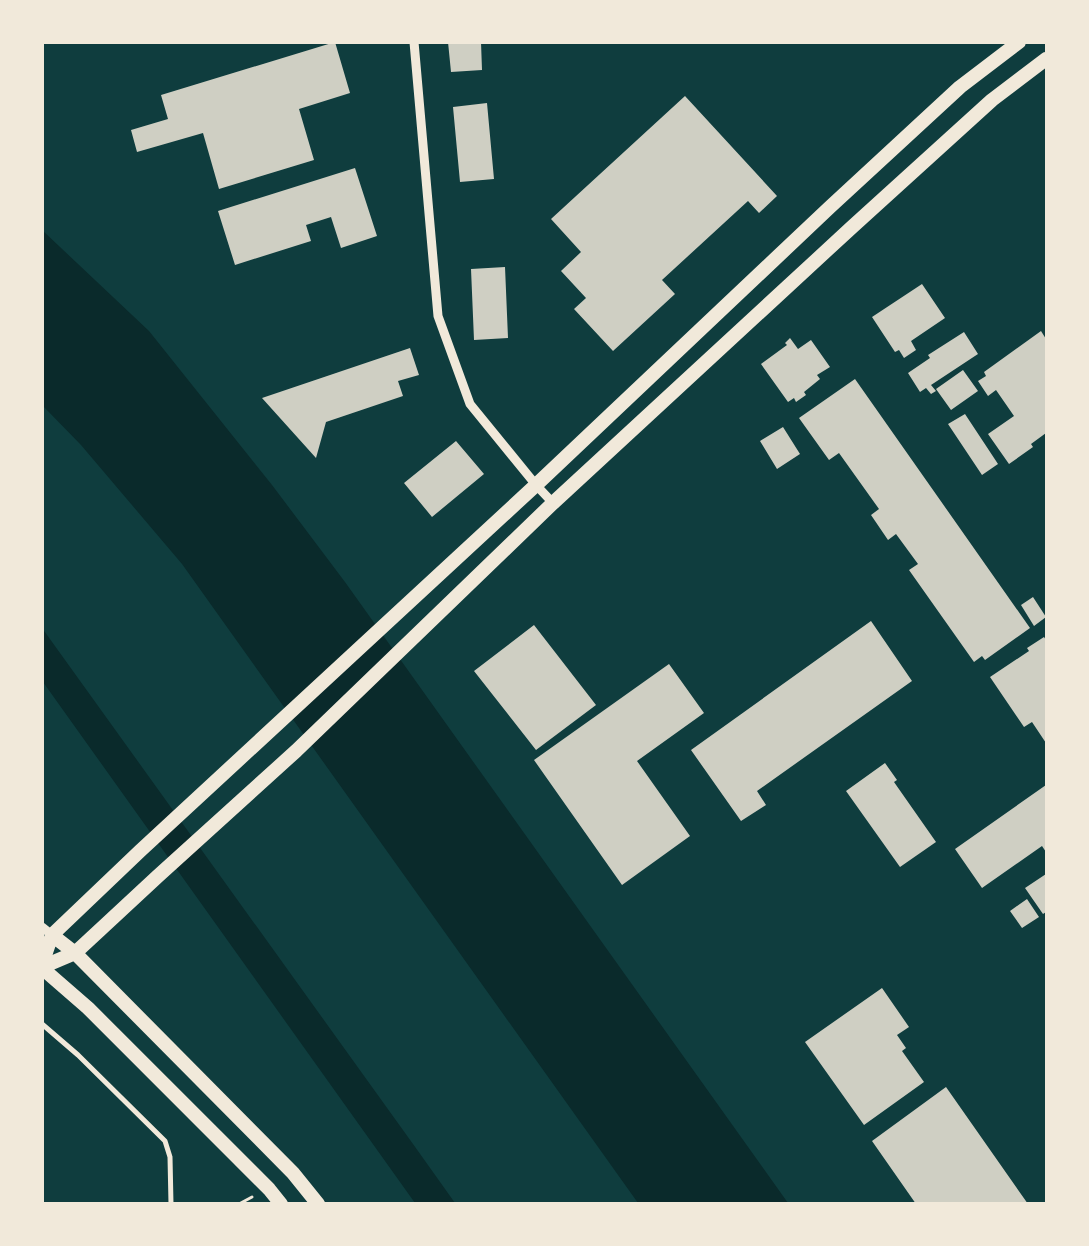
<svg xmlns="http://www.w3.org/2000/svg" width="1089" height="1246" viewBox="0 0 1089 1246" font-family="Raleway,sans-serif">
  <rect width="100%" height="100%" fill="#0f3d3e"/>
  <!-- water -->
  <path fill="#0a2a2b" d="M 42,230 L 149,331 L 272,485 L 345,582 L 788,1203 L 638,1203 L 182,564 L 81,445 L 43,406 Z
    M 42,628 L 413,1144 L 455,1203 L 415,1203 L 43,682 Z"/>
  <!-- building -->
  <path fill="#cfcfc3" d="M 335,42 L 350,93 L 299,109 L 314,160 L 219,189 L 203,133 L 137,152 L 131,130 L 168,119 L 161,95 Z
    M 448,42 L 481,42 L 482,70 L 451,72 Z
    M 685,96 L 777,196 L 759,213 L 748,201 L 662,280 L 675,294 L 613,351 L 574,309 L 586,298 L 561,271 L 581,252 L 551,219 Z
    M 487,103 L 494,179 L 460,182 L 453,107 Z
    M 355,168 L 377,236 L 341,248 L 331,217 L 306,225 L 311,241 L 235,265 L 218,211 Z
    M 505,267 L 508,338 L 474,340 L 471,269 Z
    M 922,284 L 945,318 L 911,341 L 916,350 L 904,358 L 899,350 L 895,352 L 872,317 Z
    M 1041,331 L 1046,339 L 1046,433 L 1031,444 L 1033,447 L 1009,464 L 988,434 L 1014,416 L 996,390 L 988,396 L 978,381 L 986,376 L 984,372 Z
    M 964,332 L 978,354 L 931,385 L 936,391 L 931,394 L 926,388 L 920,392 L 908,373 L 930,358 L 928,355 Z
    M 790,338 L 798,349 L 811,340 L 830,367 L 817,375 L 820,379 L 804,392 L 806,395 L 796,402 L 794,398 L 788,402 L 761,364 L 787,345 L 785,343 Z
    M 410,348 L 419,375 L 398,381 L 403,396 L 326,422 L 316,458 L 262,398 Z
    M 963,370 L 978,391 L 951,410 L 936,389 Z
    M 855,379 L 1030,628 L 985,660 L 982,656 L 974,662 L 909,570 L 918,564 L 896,534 L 888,540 L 871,515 L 879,509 L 839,453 L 829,460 L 799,418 Z
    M 965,414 L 998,464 L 982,475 L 948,424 Z
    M 783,427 L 800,454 L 777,469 L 760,441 Z
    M 456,441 L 484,474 L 432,517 L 404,483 Z
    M 1033,597 L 1046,617 L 1034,626 L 1021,605 Z
    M 871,621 L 912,681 L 757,791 L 766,805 L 741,821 L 691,750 Z
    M 534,625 L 596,705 L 536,750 L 474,671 Z
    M 1044,637 L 1046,640 L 1046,743 L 1032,722 L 1024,727 L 990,677 L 1029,651 L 1027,648 Z
    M 669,664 L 704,713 L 637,761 L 690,836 L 622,885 L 534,760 Z
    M 885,763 L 897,780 L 894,782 L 936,842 L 900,867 L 846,791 Z
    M 1046,785 L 1046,852 L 1042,846 L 982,888 L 955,849 Z
    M 1046,874 L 1046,912 L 1043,914 L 1025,888 Z
    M 1027,899 L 1039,917 L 1022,928 L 1010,911 Z
    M 882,988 L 909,1027 L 897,1035 L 906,1048 L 902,1051 L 924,1082 L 864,1125 L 805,1042 Z
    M 946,1087 L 1028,1204 L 916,1204 L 872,1141 Z"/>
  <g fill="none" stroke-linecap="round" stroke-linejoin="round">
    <!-- path -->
    <path stroke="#f1e9da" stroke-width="3" d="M 239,1204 L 252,1197"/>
    <!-- minor -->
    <path stroke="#f1e9da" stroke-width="5" d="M 42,1024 L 78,1055 L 165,1141 L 170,1157 L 171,1204"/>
    <!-- tertiary -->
    <path stroke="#f1e9da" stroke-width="9" d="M 414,42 L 438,316 L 470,404 L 536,485 L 553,503
      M 42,927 L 52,935"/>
    <!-- trunk -->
    <path stroke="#f1e9da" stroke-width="14" d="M 52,935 L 75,953 L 293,1173 L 318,1204
      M 42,964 L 52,935 L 140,851 L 536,485 L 830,207 L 960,87 L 1019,42
      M 42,967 L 75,953 L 102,928 L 158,876 L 296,751 L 553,503 L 851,228 L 992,100 L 1046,59
      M 42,968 L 88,1008 L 269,1189 L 281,1204"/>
  </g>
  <!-- border -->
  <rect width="1089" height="1246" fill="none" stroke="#f1e9da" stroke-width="88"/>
</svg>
